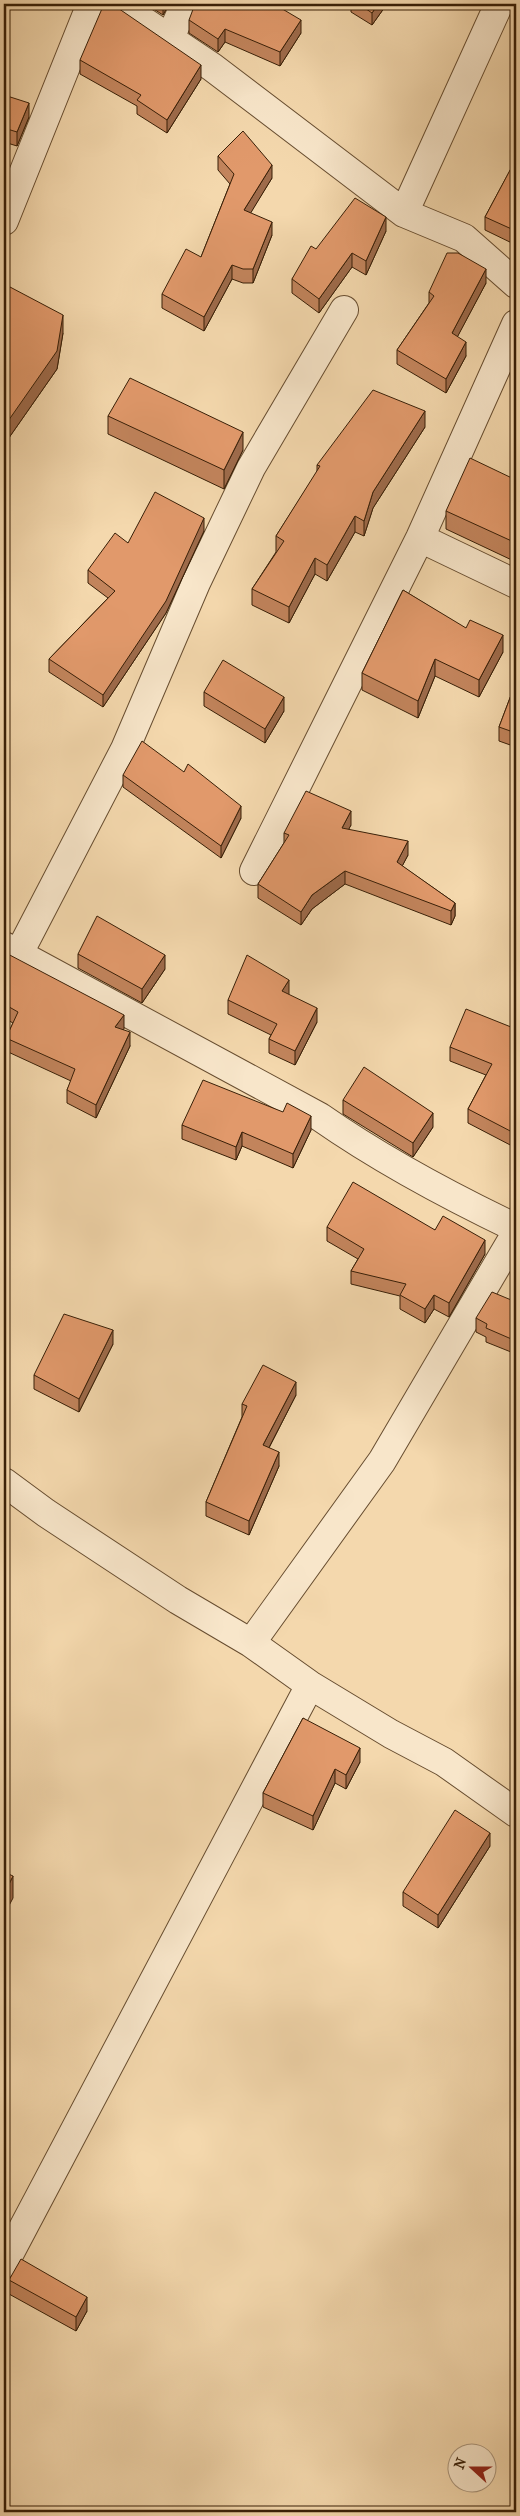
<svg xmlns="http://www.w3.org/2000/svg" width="520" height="2516" viewBox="0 0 520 2516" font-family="'IM FELL French Canon',serif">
  <rect width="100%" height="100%" fill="#f4d8ad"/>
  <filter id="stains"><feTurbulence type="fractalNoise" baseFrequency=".004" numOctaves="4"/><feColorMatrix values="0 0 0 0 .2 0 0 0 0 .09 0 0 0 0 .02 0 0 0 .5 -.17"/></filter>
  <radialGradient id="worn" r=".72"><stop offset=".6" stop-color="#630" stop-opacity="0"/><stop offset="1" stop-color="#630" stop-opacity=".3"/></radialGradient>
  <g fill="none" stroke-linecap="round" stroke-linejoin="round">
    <defs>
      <path id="minor" d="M 118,4 L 212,67 L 404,213 L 464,238 L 516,284
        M 170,38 L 185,4
        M 404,213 L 499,4
        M 4,221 L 91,4
        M 420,538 L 516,584
        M 254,871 L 420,538 L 516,324
        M 4,946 L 320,1117 C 383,1161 447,1195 516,1228
        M 18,955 L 125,749 L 196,583 L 251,468 L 344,310
        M 4,1482 L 46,1513 L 178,1600 L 251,1643 L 310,1685 L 391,1734 L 444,1762 L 516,1813
        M 251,1643 L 382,1461 L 516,1233
        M 4,2264 L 310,1685"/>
    </defs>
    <!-- minor casing -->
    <use href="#minor" stroke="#674d30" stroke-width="30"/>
    <!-- minor -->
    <use href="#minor" stroke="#f8e6ca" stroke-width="28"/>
  </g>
  <!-- wall -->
  <path fill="#c2845c" stroke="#381f07" d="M 146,4 L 169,4 L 163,15 Z
    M 351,4 L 387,4 L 372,25 L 351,12 Z
    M 279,7 L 301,33 L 280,66 L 225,42 L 218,52 L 189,33 L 189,20 Z
    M 80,60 L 201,79 L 167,133 L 137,114 L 137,106 L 80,74 Z
    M 4,95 L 29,117 L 17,146 L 4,142 Z
    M 516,155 L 516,245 L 485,230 L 485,217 L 514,163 L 514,159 Z
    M 218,156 L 272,178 L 250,213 L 272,235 L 253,283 L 243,283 L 232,279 L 204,331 L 162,308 L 162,294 L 201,257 L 230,184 L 218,170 Z
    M 386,231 L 366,275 L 352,267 L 319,313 L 292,293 L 292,279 L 316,249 Z
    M 486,283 L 457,337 L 466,356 L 446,393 L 397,364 L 397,350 L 429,303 L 429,292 Z
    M 4,305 L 63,333 L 57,369 L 6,442 L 4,441 Z
    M 108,416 L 243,450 L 224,489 L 108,434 Z
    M 425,427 L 373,508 L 364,536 L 355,532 L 327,581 L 315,574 L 289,623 L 252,605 L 252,589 L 276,552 L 276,536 L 317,472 L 317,465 Z
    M 516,480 L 516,562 L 446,529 L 446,511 Z
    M 204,531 L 166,613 L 103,707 L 49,672 L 49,659 L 108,598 L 88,583 L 88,570 L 128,543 Z
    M 403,590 L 503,652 L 479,697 L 435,676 L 418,718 L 362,690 L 362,673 Z
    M 516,682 L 516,747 L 499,741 L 499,727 Z
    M 204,692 L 284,711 L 265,743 L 204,706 Z
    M 123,775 L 241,818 L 221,858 L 123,787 Z
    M 351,825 L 348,830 L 408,855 L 402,866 L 455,903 L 455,916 L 451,925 L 345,884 L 312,909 L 301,925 L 258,898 L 258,884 L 284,843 L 284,833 Z
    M 4,952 L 124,1029 L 123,1030 L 130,1046 L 96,1118 L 67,1103 L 67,1090 L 71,1081 L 6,1051 L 6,1038 L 13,1023 L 4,1018 Z
    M 78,954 L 165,969 L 142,1003 L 78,968 Z
    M 288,994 L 317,1022 L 295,1065 L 269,1053 L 269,1039 L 271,1035 L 228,1014 L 228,1000 Z
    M 516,1029 L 516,1148 L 468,1123 L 468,1109 L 486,1075 L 450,1061 L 450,1047 Z
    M 343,1100 L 433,1127 L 413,1157 L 343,1114 Z
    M 182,1125 L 311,1130 L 293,1168 L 242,1146 L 236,1160 L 182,1139 Z
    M 327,1227 L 435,1230 L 485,1254 L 449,1317 L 434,1309 L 425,1323 L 400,1309 L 400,1296 L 351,1284 L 351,1271 L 358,1259 L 327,1241 Z
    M 516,1302 L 516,1354 L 486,1342 L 486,1337 L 476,1332 L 476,1318 Z
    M 113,1344 L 79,1412 L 34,1389 L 34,1375 Z
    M 296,1395 L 269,1448 L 279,1466 L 249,1535 L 206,1516 L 206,1502 L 242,1417 L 242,1404 Z
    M 303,1718 L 360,1762 L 346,1789 L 335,1783 L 313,1830 L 263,1807 L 263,1793 Z
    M 490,1846 L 438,1928 L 403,1906 L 403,1892 Z
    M 9,2280 L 87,2311 L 76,2331 L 9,2294 Z"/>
  <!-- shaded-wall -->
  <path fill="#9e6b4b" stroke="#381f07" d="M 163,4 L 169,4 L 163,15 Z
    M 273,4 L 281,4 L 273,17 Z
    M 378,4 L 387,4 L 372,25 L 372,13 Z
    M 301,20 L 301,33 L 280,66 L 280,52 Z
    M 225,29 L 225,42 L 218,52 L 218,39 Z
    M 201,65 L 201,79 L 167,133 L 167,120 Z
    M 29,103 L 29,117 L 17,146 L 17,132 Z
    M 272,165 L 272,178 L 244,224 L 244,210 Z
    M 386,217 L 386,231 L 366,275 L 366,261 Z
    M 272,222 L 272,235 L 253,283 L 253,269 Z
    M 352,253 L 352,267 L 319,313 L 319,299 Z
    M 232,265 L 232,279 L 204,331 L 204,317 Z
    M 486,269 L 486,283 L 452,347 L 452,333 Z
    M 63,315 L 63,333 L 57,369 L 6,442 L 6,424 Z
    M 466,342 L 466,356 L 446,393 L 446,379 Z
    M 425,411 L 425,427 L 373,508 L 364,536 L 364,521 L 373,492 Z
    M 243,432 L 243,450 L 224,489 L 224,470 Z
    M 355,516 L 355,532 L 327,581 L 327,565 Z
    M 204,518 L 204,531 L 166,613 L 103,707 L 103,695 Z
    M 315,558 L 315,574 L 289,623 L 289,607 Z
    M 503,635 L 503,652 L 479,697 L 479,680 Z
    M 435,659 L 435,676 L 418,718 L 418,701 Z
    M 284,697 L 284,711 L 265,743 L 265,729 Z
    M 241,806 L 241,818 L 221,858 L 221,846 Z
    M 351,811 L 351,825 L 342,842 L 342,828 Z
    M 408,841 L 408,855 L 397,876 L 397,862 Z
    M 345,871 L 345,884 L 312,909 L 301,925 L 301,912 L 312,895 Z
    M 455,903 L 455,916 L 451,925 L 451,911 Z
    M 165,955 L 165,969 L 142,1003 L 142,989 Z
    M 289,980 L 289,994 L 282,1005 L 282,991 Z
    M 317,1008 L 317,1022 L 295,1065 L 295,1051 Z
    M 124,1015 L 124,1029 L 115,1041 L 115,1027 Z
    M 130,1032 L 130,1046 L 96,1118 L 96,1105 Z
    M 433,1113 L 433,1127 L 413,1157 L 413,1143 Z
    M 311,1116 L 311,1130 L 293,1168 L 293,1154 Z
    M 242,1132 L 242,1146 L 236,1160 L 236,1147 Z
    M 485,1240 L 485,1254 L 449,1317 L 449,1303 Z
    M 434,1295 L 434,1309 L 425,1323 L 425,1309 Z
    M 113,1330 L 113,1344 L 79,1412 L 79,1399 Z
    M 296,1382 L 296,1395 L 263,1459 L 263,1445 Z
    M 279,1452 L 279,1466 L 249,1535 L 249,1521 Z
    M 360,1748 L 360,1762 L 346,1789 L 346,1775 Z
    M 335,1769 L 335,1783 L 313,1830 L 313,1816 Z
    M 490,1833 L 490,1846 L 438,1928 L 438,1915 Z
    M 13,1876 L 13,1898 L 4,1915 L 4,1894 Z
    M 87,2297 L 87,2311 L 76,2331 L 76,2317 Z"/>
  <!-- building -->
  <path fill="#e1996b" stroke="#381f07" d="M 104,4 L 112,4 L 201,65 L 167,120 L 137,100 L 141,95 L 80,60 Z
    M 195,4 L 274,4 L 301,20 L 280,52 L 225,29 L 218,39 L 189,20 Z
    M 359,4 L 378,4 L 372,13 Z
    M 4,95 L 29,103 L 17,132 L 4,128 Z
    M 243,131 L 272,165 L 244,210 L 272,222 L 253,269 L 243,269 L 232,265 L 204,317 L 162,294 L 186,249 L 201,257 L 234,174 L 218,156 Z
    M 516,155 L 516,231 L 485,217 L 516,159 L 514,159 Z
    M 355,198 L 386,217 L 366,261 L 352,253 L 319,299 L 292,279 L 311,246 L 316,249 Z
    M 447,253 L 458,253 L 486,269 L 452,333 L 466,342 L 446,379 L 397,350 L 434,296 L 429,292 Z
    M 10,287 L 63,315 L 57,351 L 6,424 L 4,423 L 4,305 Z
    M 130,378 L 243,432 L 224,470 L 108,416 Z
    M 373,390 L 425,411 L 373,492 L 364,521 L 355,516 L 327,565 L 315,558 L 289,607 L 252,589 L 284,541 L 276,536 L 320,466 L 317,465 Z
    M 470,458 L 516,480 L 516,543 L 446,511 Z
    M 155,492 L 204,518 L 166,601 L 103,695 L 49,659 L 115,591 L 88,570 L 115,533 L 128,543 Z
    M 403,590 L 466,628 L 470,620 L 503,635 L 479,680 L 435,659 L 418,701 L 362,673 Z
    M 223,660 L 284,697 L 265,729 L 204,692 Z
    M 516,682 L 516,733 L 499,727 Z
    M 142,741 L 184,772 L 188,764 L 241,806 L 221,846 L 123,775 Z
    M 306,791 L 351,811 L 342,828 L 408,841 L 397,862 L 455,903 L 451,911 L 345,871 L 312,895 L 301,912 L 258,884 L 289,835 L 284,833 Z
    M 97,916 L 165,955 L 142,989 L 78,954 Z
    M 4,952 L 124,1015 L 115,1027 L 130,1032 L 96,1105 L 67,1090 L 75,1069 L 6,1038 L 18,1012 L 4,1004 Z
    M 247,955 L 289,980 L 282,991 L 317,1008 L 295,1051 L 269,1039 L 277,1024 L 228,1000 Z
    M 466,1009 L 516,1029 L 516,1134 L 468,1109 L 492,1064 L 450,1047 Z
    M 364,1067 L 433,1113 L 413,1143 L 343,1100 Z
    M 203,1080 L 283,1112 L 287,1103 L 311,1116 L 293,1154 L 242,1132 L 236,1147 L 182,1125 Z
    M 353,1182 L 435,1230 L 443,1216 L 485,1240 L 449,1303 L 434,1295 L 425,1309 L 400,1295 L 406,1284 L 351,1271 L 364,1249 L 327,1227 Z
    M 492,1292 L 516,1302 L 516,1341 L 486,1328 L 487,1324 L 476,1318 Z
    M 64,1314 L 113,1330 L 79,1399 L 34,1375 Z
    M 263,1365 L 296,1382 L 263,1445 L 279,1452 L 249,1521 L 206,1502 L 247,1406 L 242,1404 Z
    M 303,1718 L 360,1748 L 346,1775 L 335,1769 L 313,1816 L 263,1793 Z
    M 455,1810 L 490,1833 L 438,1915 L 403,1892 Z
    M 4,1872 L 13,1876 L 4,1894 Z
    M 21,2259 L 87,2297 L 76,2317 L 9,2280 Z"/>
  <!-- margin -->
  <rect width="520" height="2516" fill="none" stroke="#f4d8ad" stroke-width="20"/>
  <rect x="5" y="5" width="510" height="2506" fill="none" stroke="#381f07" stroke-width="2.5"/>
  <rect x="10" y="10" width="500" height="2496" fill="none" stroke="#381f07"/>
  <!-- north arrow -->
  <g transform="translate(472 2468) rotate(291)"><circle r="24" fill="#f8e6ca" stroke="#ab967c"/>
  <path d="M0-4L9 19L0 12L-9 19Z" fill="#8f2418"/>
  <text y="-8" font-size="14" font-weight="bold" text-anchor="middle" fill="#381f07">N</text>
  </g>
  <rect width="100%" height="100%" filter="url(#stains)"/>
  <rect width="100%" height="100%" fill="url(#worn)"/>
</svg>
